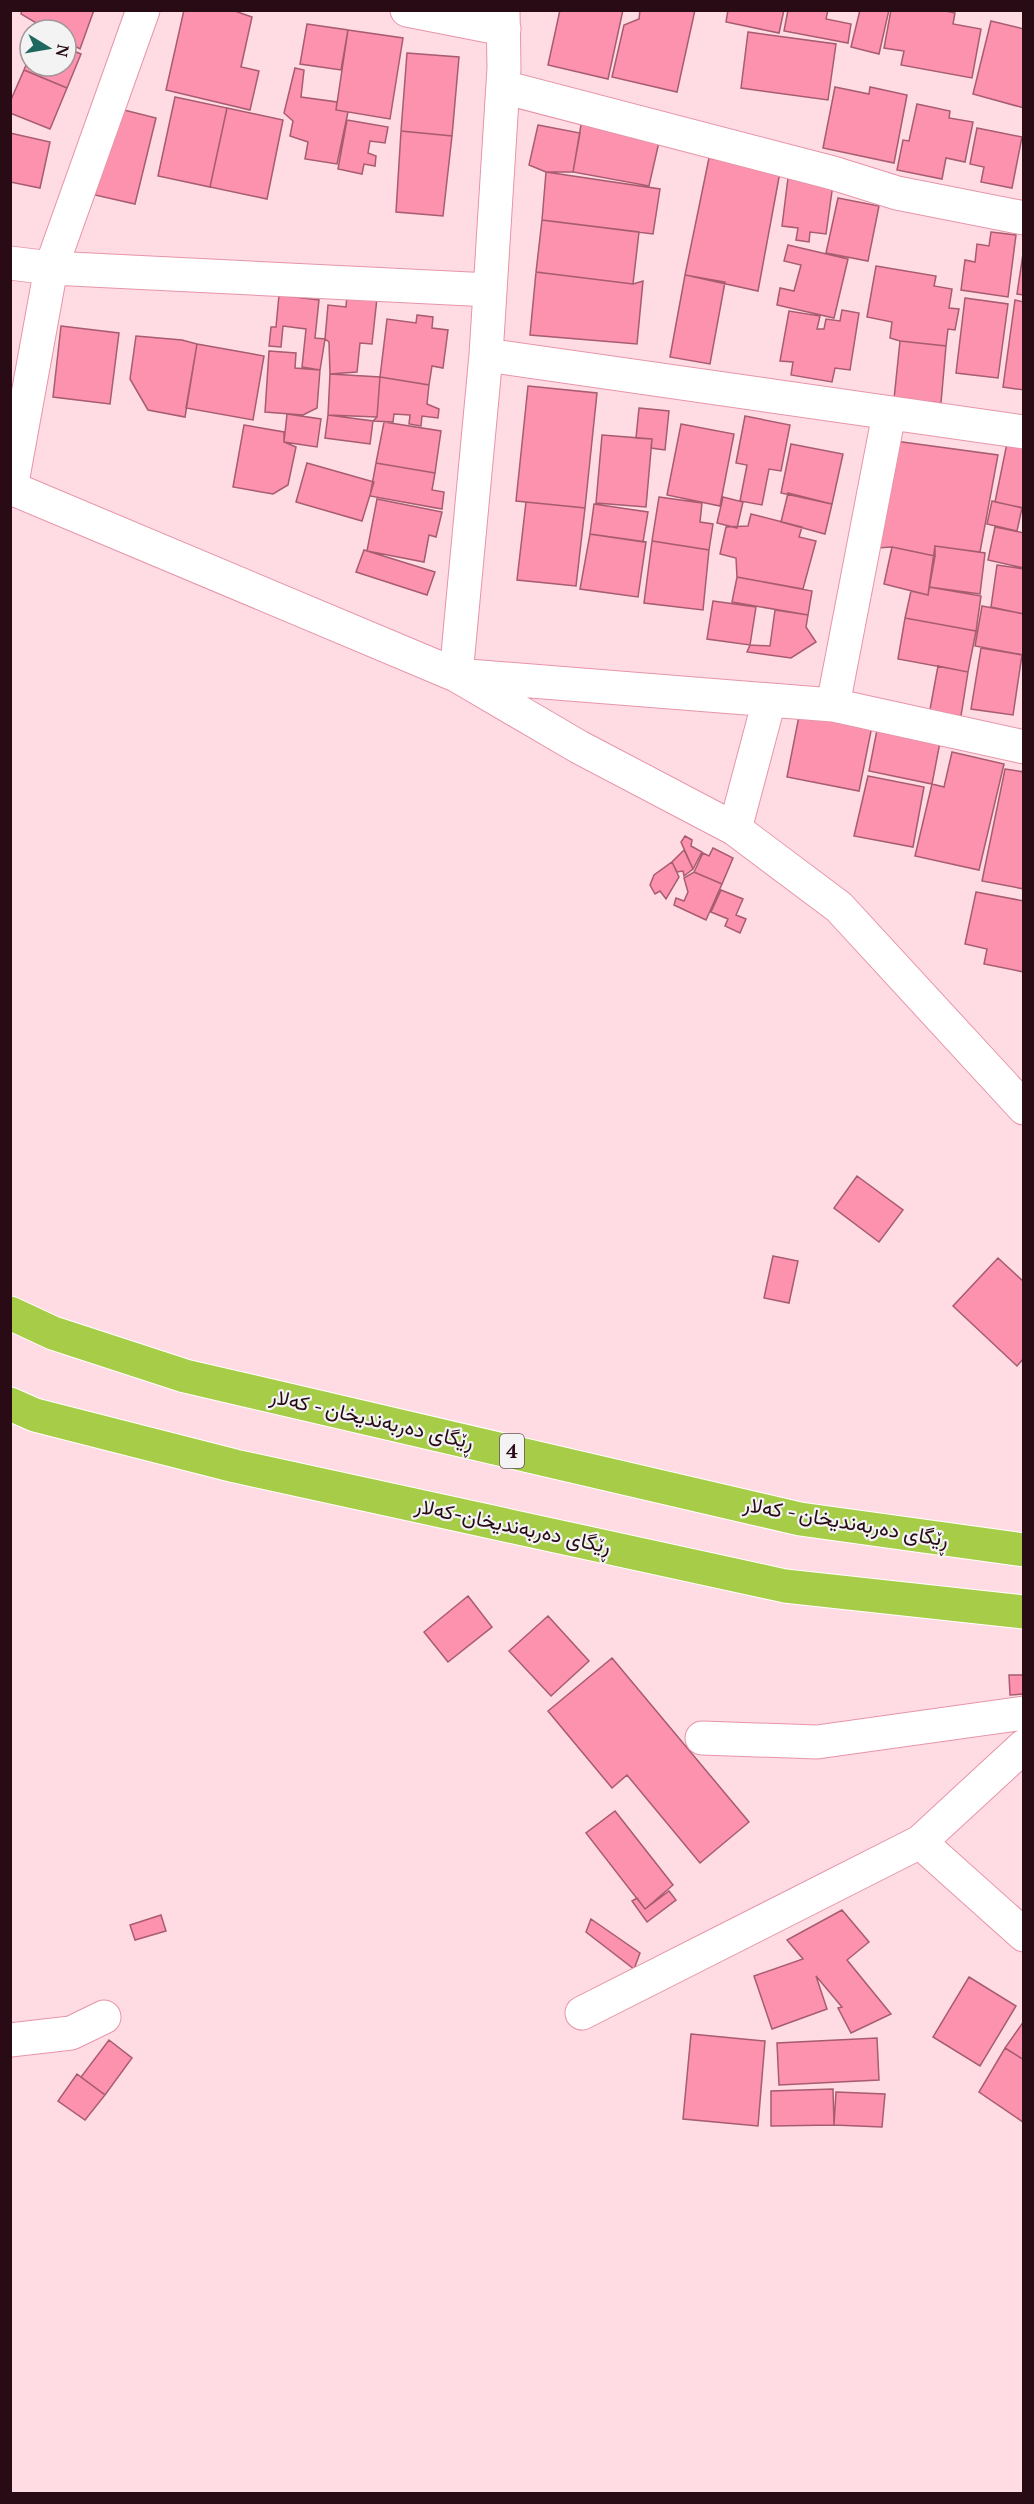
<svg xmlns="http://www.w3.org/2000/svg" width="1034" height="2504" viewBox="0 0 1034 2504" font-family="'PT Serif',Vazirmatn,serif">
  <rect width="100%" height="100%" fill="#ffdbe3"/>
  <!-- building -->
  <path fill="#fc92ae" stroke="#a75c70" stroke-width="1.5" d="M 22,10 L 94,10 L 80,49 L 66,41 L 66,30 L 48,30 L 21,14 Z
    M 184,10 L 232,10 L 252,17 L 241,67 L 259,71 L 250,110 L 166,90 Z
    M 560,10 L 623,10 L 608,79 L 548,65 Z
    M 640,10 L 695,10 L 677,92 L 612,77 L 624,25 L 639,19 Z
    M 728,10 L 784,10 L 779,33 L 726,22 Z
    M 788,10 L 828,10 L 826,19 L 851,24 L 848,43 L 784,31 Z
    M 860,10 L 889,10 L 879,54 L 851,47 Z
    M 891,10 L 941,10 L 955,13 L 953,24 L 981,29 L 972,78 L 901,65 L 904,51 L 884,48 Z
    M 991,21 L 1024,29 L 1024,108 L 973,94 Z
    M 307,24 L 348,30 L 341,70 L 300,64 Z
    M 348,30 L 403,38 L 390,119 L 336,110 Z
    M 748,32 L 836,44 L 828,100 L 741,88 Z
    M 66,48 L 81,54 L 67,88 L 24,70 L 30,55 L 30,66 L 66,66 Z
    M 407,53 L 459,57 L 452,136 L 401,131 Z
    M 295,68 L 304,70 L 301,97 L 337,102 L 336,110 L 348,112 L 337,164 L 305,159 L 308,142 L 290,136 L 293,121 L 284,113 Z
    M 24,70 L 67,88 L 50,129 L 10,113 L 10,102 Z
    M 835,87 L 869,94 L 870,87 L 907,95 L 894,163 L 823,148 Z
    M 175,97 L 227,108 L 210,187 L 158,176 Z
    M 917,104 L 950,111 L 949,118 L 973,122 L 965,162 L 946,158 L 942,179 L 897,170 L 903,140 L 909,141 Z
    M 116,108 L 156,118 L 135,204 L 95,195 Z
    M 227,108 L 283,120 L 267,199 L 210,187 Z
    M 582,119 L 659,142 L 649,186 L 573,172 Z
    M 347,120 L 388,127 L 385,143 L 370,141 L 368,153 L 376,156 L 375,166 L 364,164 L 362,174 L 338,169 Z
    M 538,125 L 580,133 L 573,172 L 546,172 L 529,165 Z
    M 977,128 L 1022,137 L 1012,188 L 981,182 L 984,167 L 970,164 Z
    M 401,131 L 452,136 L 443,216 L 396,212 Z
    M 10,133 L 50,142 L 40,188 L 10,182 Z
    M 709,158 L 780,172 L 758,291 L 685,275 Z
    M 546,172 L 660,189 L 653,234 L 542,220 Z
    M 788,178 L 833,184 L 826,234 L 810,232 L 809,242 L 796,240 L 798,228 L 782,226 Z
    M 838,198 L 879,206 L 868,261 L 826,253 Z
    M 542,220 L 639,232 L 633,284 L 536,272 Z
    M 991,232 L 1016,235 L 1008,297 L 961,290 L 965,260 L 975,262 L 977,244 L 989,246 Z
    M 788,245 L 848,259 L 834,318 L 777,305 L 780,288 L 794,291 L 801,265 L 784,261 Z
    M 1024,247 L 1024,295 L 1017,294 Z
    M 876,266 L 936,276 L 934,286 L 952,289 L 949,308 L 959,309 L 955,330 L 948,329 L 946,346 L 900,341 L 890,338 L 892,322 L 867,317 Z
    M 536,272 L 633,284 L 643,281 L 637,344 L 530,335 Z
    M 685,275 L 725,282 L 710,364 L 670,357 Z
    M 347,294 L 377,298 L 372,344 L 360,343 L 357,372 L 330,374 L 329,342 L 325,339 L 328,305 L 346,307 Z
    M 279,295 L 319,300 L 315,338 L 325,339 L 320,370 L 302,367 L 306,329 L 283,326 L 281,347 L 269,346 L 271,327 L 276,327 Z
    M 965,298 L 1008,304 L 998,378 L 956,373 Z
    M 1015,300 L 1024,302 L 1024,390 L 1003,387 Z
    M 842,310 L 859,313 L 850,370 L 835,368 L 832,382 L 791,375 L 793,362 L 780,361 L 789,311 L 820,316 L 817,329 L 824,329 L 826,319 L 840,321 Z
    M 417,315 L 433,317 L 432,328 L 448,330 L 443,368 L 432,366 L 429,385 L 380,377 L 387,319 L 416,323 Z
    M 61,326 L 119,333 L 110,404 L 53,397 Z
    M 136,336 L 182,340 L 197,344 L 185,417 L 148,410 L 130,379 Z
    M 900,341 L 946,346 L 941,403 L 894,399 Z
    M 197,344 L 264,356 L 253,420 L 186,408 Z
    M 269,351 L 296,353 L 295,368 L 320,370 L 317,408 L 303,415 L 265,412 Z
    M 330,374 L 380,377 L 377,417 L 328,415 Z
    M 380,377 L 429,385 L 427,404 L 439,409 L 438,418 L 422,416 L 421,426 L 409,424 L 410,415 L 394,414 L 393,422 L 373,421 L 377,417 Z
    M 528,386 L 597,393 L 585,508 L 516,501 Z
    M 639,408 L 669,411 L 665,450 L 651,448 L 652,439 L 636,438 Z
    M 287,414 L 321,419 L 317,447 L 284,442 Z
    M 328,415 L 373,421 L 370,444 L 325,438 Z
    M 745,416 L 790,425 L 781,471 L 769,469 L 762,505 L 740,501 L 747,465 L 736,463 Z
    M 384,422 L 441,431 L 435,473 L 376,463 Z
    M 681,424 L 734,434 L 720,506 L 667,495 Z
    M 244,425 L 284,432 L 284,442 L 296,447 L 288,485 L 273,494 L 233,487 Z
    M 602,435 L 652,439 L 646,507 L 596,503 Z
    M 895,441 L 998,455 L 980,552 L 935,546 L 935,556 L 892,547 L 877,548 Z
    M 1007,443 L 1024,446 L 1024,508 L 995,502 Z
    M 791,444 L 843,454 L 832,504 L 781,493 Z
    M 307,463 L 374,482 L 362,521 L 296,502 Z
    M 376,463 L 435,473 L 432,490 L 444,492 L 442,509 L 370,496 Z
    M 788,493 L 832,504 L 825,534 L 781,522 Z
    M 659,497 L 702,503 L 700,522 L 713,524 L 709,550 L 652,541 Z
    M 723,497 L 743,502 L 737,528 L 717,523 Z
    M 377,499 L 442,512 L 436,537 L 429,535 L 424,562 L 367,551 Z
    M 992,501 L 1022,508 L 1017,531 L 987,524 Z
    M 526,502 L 585,508 L 576,586 L 517,580 Z
    M 594,504 L 648,512 L 643,542 L 590,534 Z
    M 751,514 L 802,527 L 799,537 L 816,541 L 803,589 L 737,577 L 736,558 L 720,554 L 726,527 L 748,526 Z
    M 995,527 L 1024,533 L 1024,568 L 988,560 Z
    M 590,534 L 646,542 L 638,597 L 580,589 Z
    M 652,541 L 709,550 L 703,610 L 644,603 Z
    M 935,546 L 985,553 L 980,594 L 929,587 Z
    M 892,547 L 935,556 L 928,595 L 884,584 Z
    M 364,550 L 435,572 L 427,595 L 356,572 Z
    M 997,565 L 1024,569 L 1024,614 L 991,607 Z
    M 737,577 L 812,591 L 808,615 L 732,602 Z
    M 929,587 L 981,596 L 976,631 L 905,618 L 911,591 L 928,595 Z
    M 713,601 L 756,607 L 750,645 L 707,639 Z
    M 982,606 L 1024,614 L 1024,655 L 975,646 Z
    M 775,610 L 808,615 L 806,627 L 816,642 L 791,658 L 747,652 L 750,645 L 770,646 Z
    M 905,618 L 976,631 L 968,672 L 898,659 Z
    M 981,648 L 1022,655 L 1013,715 L 971,709 Z
    M 938,666 L 968,672 L 960,722 L 929,715 Z
    M 800,711 L 872,726 L 859,791 L 787,777 Z
    M 878,725 L 941,737 L 932,784 L 869,771 Z
    M 952,752 L 1004,764 L 979,870 L 915,856 L 932,784 L 944,787 Z
    M 1005,769 L 1024,772 L 1024,889 L 982,881 Z
    M 868,776 L 924,787 L 913,847 L 854,836 Z
    M 685,836 L 692,840 L 691,846 L 702,852 L 693,869 L 681,842 Z
    M 713,848 L 733,858 L 722,884 L 694,872 L 703,853 L 709,856 Z
    M 684,850 L 693,869 L 684,876 L 683,871 L 677,872 L 672,862 Z
    M 672,862 L 679,877 L 666,899 L 660,891 L 655,894 L 650,885 L 654,875 Z
    M 694,872 L 722,884 L 706,920 L 674,905 L 676,898 L 684,901 L 688,892 L 684,878 Z
    M 721,890 L 743,899 L 736,915 L 746,919 L 740,933 L 725,926 L 728,919 L 711,912 Z
    M 976,892 L 1024,901 L 1024,972 L 984,964 L 987,949 L 965,944 Z
    M 857,1176 L 903,1210 L 879,1242 L 834,1208 Z
    M 773,1256 L 798,1261 L 789,1303 L 764,1298 Z
    M 998,1258 L 1024,1282 L 1024,1358 L 1017,1366 L 953,1306 Z
    M 468,1596 L 492,1627 L 448,1662 L 424,1632 Z
    M 548,1616 L 589,1661 L 551,1696 L 509,1651 Z
    M 612,1658 L 749,1822 L 700,1863 L 627,1775 L 612,1788 L 548,1711 Z
    M 1009,1675 L 1024,1675 L 1024,1694 L 1010,1695 Z
    M 615,1811 L 673,1885 L 645,1909 L 586,1833 Z
    M 669,1891 L 676,1900 L 647,1922 L 632,1901 L 637,1898 L 645,1909 Z
    M 842,1910 L 869,1942 L 847,1960 L 891,2014 L 851,2033 L 838,2008 L 842,2007 L 816,1976 L 827,2009 L 772,2029 L 754,1976 L 803,1959 L 787,1940 Z
    M 161,1915 L 166,1931 L 135,1940 L 130,1925 Z
    M 591,1919 L 640,1953 L 634,1969 L 586,1932 Z
    M 969,1977 L 1016,2006 L 980,2066 L 933,2037 Z
    M 1024,2021 L 1024,2060 L 1005,2048 Z
    M 691,2034 L 765,2041 L 758,2126 L 683,2119 Z
    M 877,2038 L 879,2080 L 779,2085 L 777,2043 Z
    M 109,2040 L 132,2058 L 105,2095 L 81,2077 Z
    M 1005,2048 L 1024,2060 L 1023,2122 L 979,2092 Z
    M 77,2074 L 105,2095 L 85,2120 L 58,2101 Z
    M 833,2089 L 834,2125 L 771,2126 L 771,2091 Z
    M 836,2092 L 885,2094 L 882,2127 L 834,2125 Z"/>
  <g fill="none" stroke-linecap="round" stroke-linejoin="round">
    <defs>
      <path id="street" d="M 143,10 L 51,268 L 11,488 L 456,675 L 579,747 L 735,829 L 839,907 L 1024,1108
        M 407,10 L 504,29
        M 503,10 L 504,68 L 486,355 L 456,675 L 833,705 L 1024,747
        M 503,87 L 833,173 L 897,193 L 1024,218
        M 10,263 L 51,268 L 490,290
        M 486,355 L 1024,432
        M 833,705 L 889,414
        M 735,829 L 769,701
        M 702,1738 L 817,1742 L 1024,1713
        M 920,1842 L 1024,1935
        M 582,2013 L 920,1842 L 1024,1746
        M 10,2040 L 71,2033 L 104,2017"/>
      <path id="highway" d="M 10,1313 L 53,1333 L 185,1376 L 800,1519 L 1024,1550
        M 10,1404 L 35,1415 L 235,1466 L 785,1586 L 1024,1612"/>
    </defs>
    <!-- street casing -->
    <use href="#street" stroke="#e695a9" stroke-width="35"/>
    <!-- highway casing -->
    <use href="#highway" stroke="#fff" stroke-width="35"/>
    <!-- street -->
    <use href="#street" stroke="#fff" stroke-width="33"/>
    <!-- highway -->
    <use href="#highway" stroke="#a7cc47" stroke-width="33"/>
  </g>
  <g text-anchor="middle" stroke-width="4.5" stroke-linejoin="round" paint-order="stroke">
    <!-- shield labels -->
    <rect fill="#f3f3f3" stroke="#655157" stroke-width="1.5" x="500" y="1434" width="24" height="34" rx="4.5"/>
    <g font-size="20" font-weight="bold" fill="#280b14">
      <text x="512" y="1458">4</text>
    </g>
    <!-- street labels -->
    <g font-size="21" fill="#280b14" stroke="#f3f3f3">
      <text transform="translate(372 1419) rotate(13)" y="7">ڕێگای دەربەندیخان - کەلار</text>
      <text transform="translate(846 1522) rotate(10)" y="7">ڕێگای دەربەندیخان - کەلار</text>
      <text transform="translate(513 1526) rotate(12)" y="7">ڕێگای دەربەندیخان-کەلار</text>
    </g>
  </g>
  <!-- border -->
  <rect width="1034" height="2504" fill="none" stroke="#280b14" stroke-width="24"/>
  <!-- north arrow -->
  <g transform="translate(48 48) rotate(101)"><circle r="28" fill="#f3f3f3" stroke="#a2969a" stroke-width="1.5"/>
  <path d="M0-4.5L10 22L0 15L-10 22Z" fill="#1f685f"/>
  <text y="-9" font-size="16" font-weight="bold" text-anchor="middle" fill="#280b14">N</text>
  </g>
</svg>
